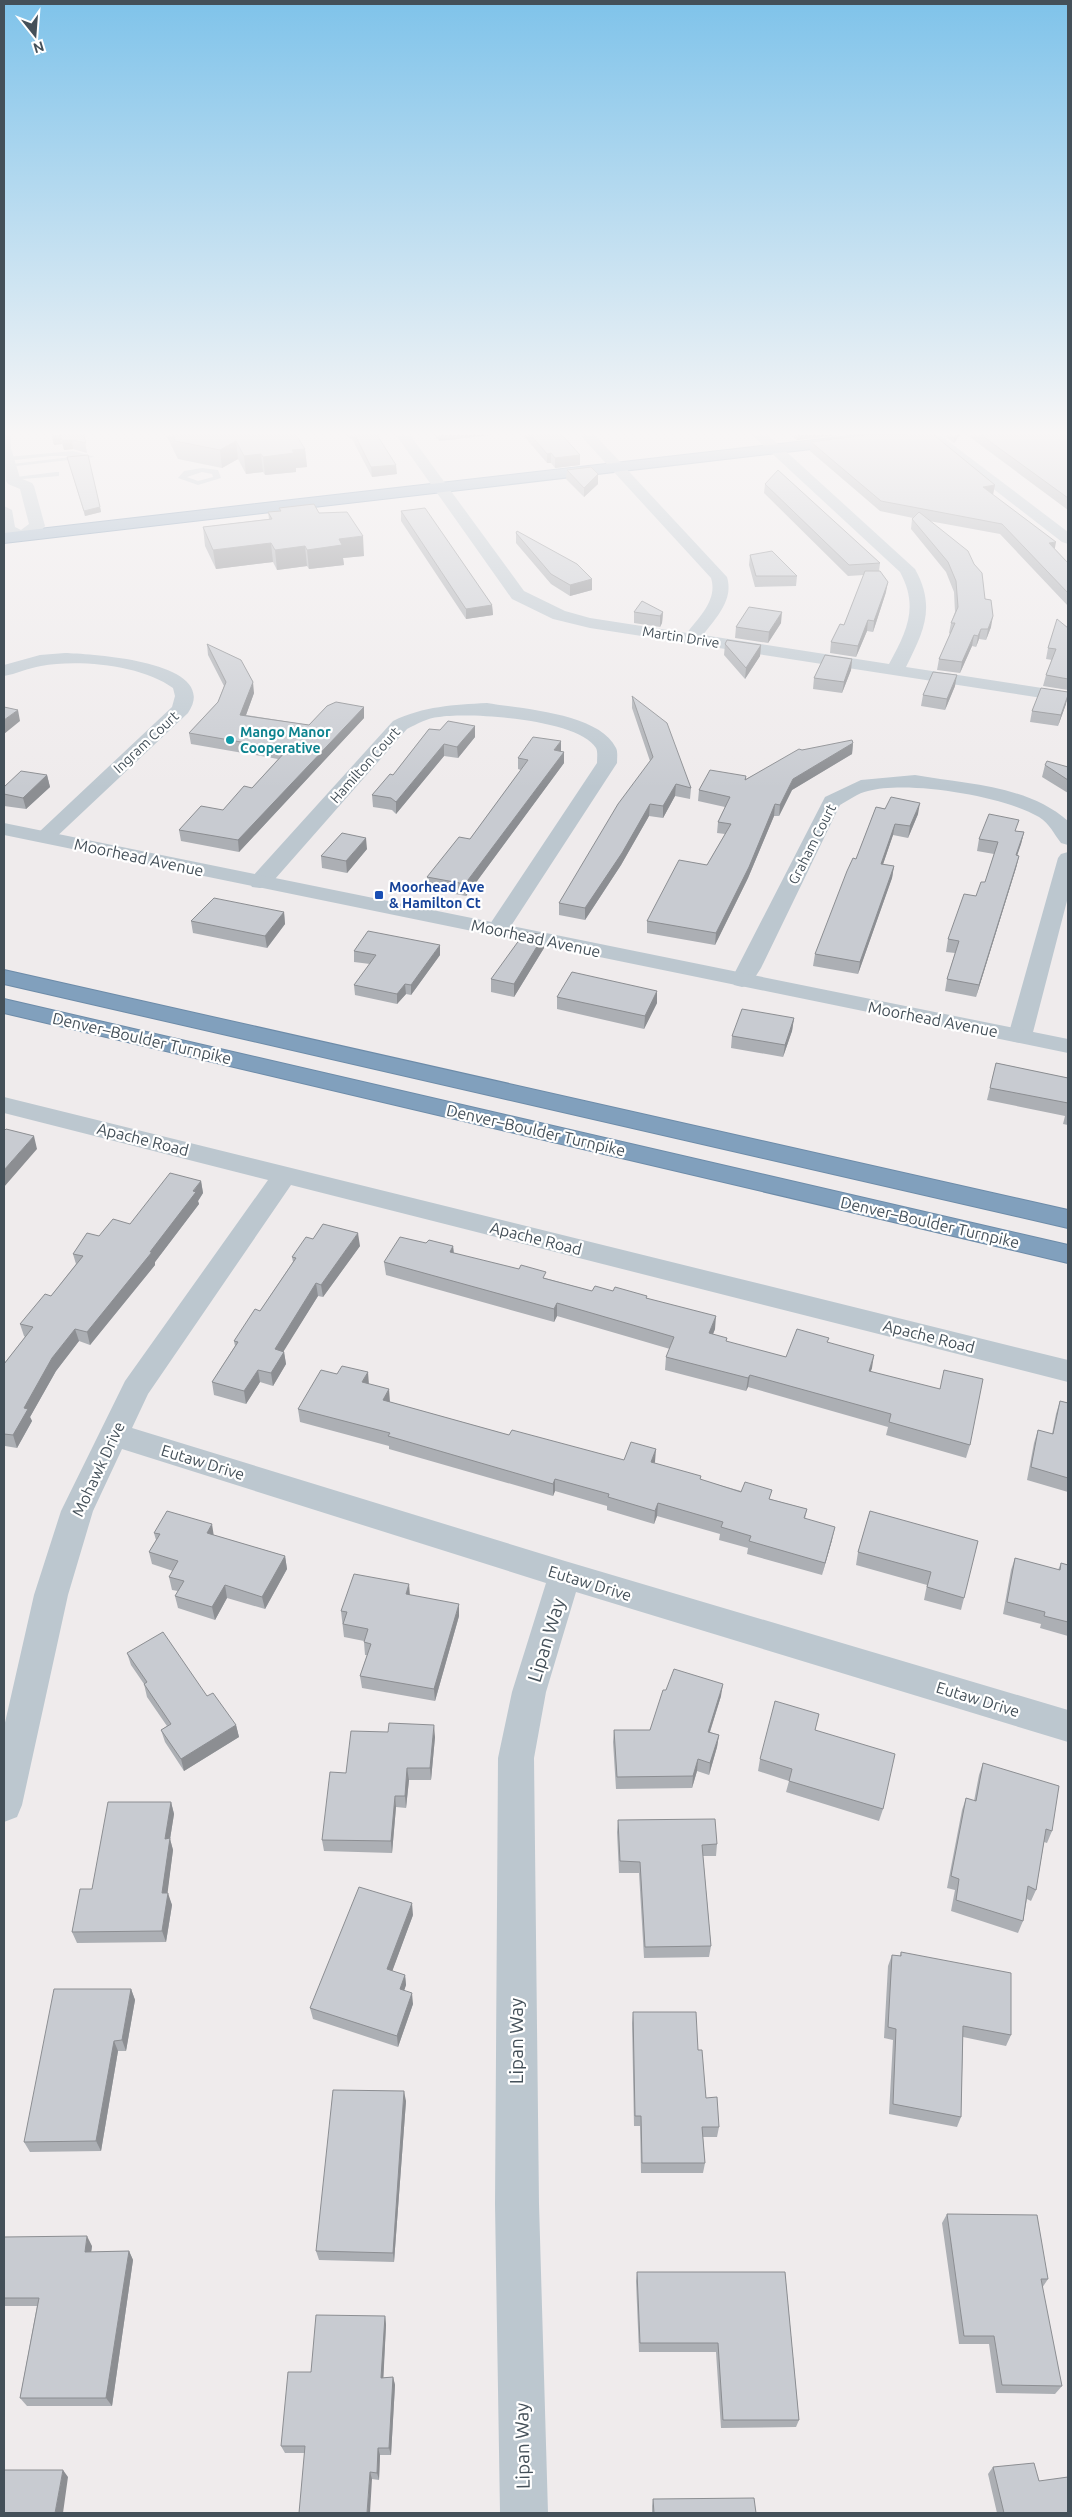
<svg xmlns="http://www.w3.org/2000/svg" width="1072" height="2517" viewBox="0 0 1072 2517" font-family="Ubuntu,sans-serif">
  <rect width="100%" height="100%" fill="#efebec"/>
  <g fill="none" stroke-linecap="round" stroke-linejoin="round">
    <defs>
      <path id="trunk" d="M 858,435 L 905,435 L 898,439 L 4,543 L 4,533 Z"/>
      <path id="motorway" d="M 4,970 L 1068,1210 L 1068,1228 L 4,984 Z
        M 4,999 L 1068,1245 L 1068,1263 L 4,1013 Z"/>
    </defs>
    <!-- trunk casing -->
    <use href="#trunk" stroke="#6d8ba8" stroke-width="2"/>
    <!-- motorway casing -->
    <use href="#motorway" stroke="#6d8ba8" stroke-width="2"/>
    <!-- service -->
    <path fill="#bcc7cf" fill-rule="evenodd" d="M 73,451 L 95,457 L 8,467 L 4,465 L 79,456 L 50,456 L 7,461 L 4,459 L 7,457 Z
      M 202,468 L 218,470 L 221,478 L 198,485 L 178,478 L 184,471 ZM 202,472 L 212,474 L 213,477 L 198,481 L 187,477 Z
      M 56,472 L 59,472 L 59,476 L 12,480 L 8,478 Z"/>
    <!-- minor -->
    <path fill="#bcc7cf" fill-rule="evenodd" d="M 4,435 L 11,435 L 11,448 L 20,478 L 32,483 L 34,486 L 45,526 C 33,542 20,541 4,533 L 4,506 L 12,510 L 15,527 L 21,530 L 29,524 L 20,489 L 8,484 L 6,481 Z
      M 396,435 L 410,435 L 524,591 L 565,611 L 590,618 L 687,633 C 699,617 718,600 711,578 L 580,435 L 595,435 L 727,577 C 734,600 716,618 703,635 L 889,664 C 907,631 919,607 900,572 L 752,435 L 768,435 L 915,569 C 936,607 924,631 906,667 L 1068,692 L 1068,702 L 590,628 L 553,619 L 512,599 Z
      M 924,435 L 940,435 L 1068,532 L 1068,544 L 1062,542 Z
      M 65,653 C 90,654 223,661 188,713 L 52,841 L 45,843 L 38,841 L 35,837 L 38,833 L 172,707 L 175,696 L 173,688 C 142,665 78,659 41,666 C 28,668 16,674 4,676 L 4,665 L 40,655 Z
      M 487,703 C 521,709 599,713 616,748 C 618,752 617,758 617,763 L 505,935 L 497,937 L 489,935 L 486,930 L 597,763 C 597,758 598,752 596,748 C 579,719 470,712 439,717 C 427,718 417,724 407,729 L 268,887 L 260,888 L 252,887 L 249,882 L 252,877 L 393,721 C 424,706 453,705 487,703 Z
      M 915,775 C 966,784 1027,785 1068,821 L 1068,845 L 1061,843 C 1054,834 1050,824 1039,817 C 1004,796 908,780 868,791 C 858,793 849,800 840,805 L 761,968 L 750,985 L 742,987 L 734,985 L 731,980 L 825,797 L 861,780 Z
      M 1068,852 L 1068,897 L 1032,1036 L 1028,1041 L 1020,1043 L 1012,1041 L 1008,1036 L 1058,858 L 1061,854 Z
      M 4,1097 L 1068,1360 L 1068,1382 L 291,1185 L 148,1394 L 132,1428 L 565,1561 L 1068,1710 L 1068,1742 L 576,1592 L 546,1692 L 534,1758 L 539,2204 L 548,2513 L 500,2513 L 495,2204 L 498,1758 L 512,1692 L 546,1583 L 122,1449 L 93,1511 L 68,1595 L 22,1805 L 17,1817 L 4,1822 L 4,1727 L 34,1595 L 61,1511 L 125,1381 L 268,1180 L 4,1113 Z"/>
    <!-- tertiary -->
    <path fill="#bcc7cf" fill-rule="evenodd" d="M 4,823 L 1068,1039 L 1068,1053 L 4,835 Z"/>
    <!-- trunk -->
    <use href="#trunk" fill="#96aec4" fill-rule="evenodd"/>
    <!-- motorway -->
    <use href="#motorway" fill="#81a0bd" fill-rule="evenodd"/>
  </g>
  <!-- wall -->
  <path fill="#acafb4" d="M 52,435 L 84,435 L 87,453 L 73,449 L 64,450 L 62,444 L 54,445 Z
    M 166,435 L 296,435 L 305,449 L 307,467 L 296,468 L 296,472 L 265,475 L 263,472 L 246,474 L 238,459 L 222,468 L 178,459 Z
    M 346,435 L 377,435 L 397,474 L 372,477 L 352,439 Z
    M 434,435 L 490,435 L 439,441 Z
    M 523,435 L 562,435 L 580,455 L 580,465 L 555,468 L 551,463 L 547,463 Z
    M 791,435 L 838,435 L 797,440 Z
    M 943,435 L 960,435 L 954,443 Z
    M 967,435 L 1068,435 L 1068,510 Z
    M 811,442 L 993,495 L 1055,549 L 1068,563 L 1068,606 L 1000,534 L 929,521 L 985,599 L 991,627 L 986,640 L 979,639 L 976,647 L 972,646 L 960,673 L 937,670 L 939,659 L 950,634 L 949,633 L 951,623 L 955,612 L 954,592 L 946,572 L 911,529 L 912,519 L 913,518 L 880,511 L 810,451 Z
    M 67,457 L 100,507 L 101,512 L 85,516 Z
    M 567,470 L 598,474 L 598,484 L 584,497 L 566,479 Z
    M 765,484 L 880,563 L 879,571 L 886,592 L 873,632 L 867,631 L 856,657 L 830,653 L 831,642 L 844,625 L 864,575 L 848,576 L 764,493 Z
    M 279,508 L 319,513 L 364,556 L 343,558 L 344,565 L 309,569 L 307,566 L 277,570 L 273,562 L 216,569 L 205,546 L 203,527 L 269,519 L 268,512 L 280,511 Z
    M 401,511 L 492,605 L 493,615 L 466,619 L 401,521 Z
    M 516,533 L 592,579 L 592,590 L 570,596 L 551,584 L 516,543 Z
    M 750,555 L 797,576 L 796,586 L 755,587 L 749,565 Z
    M 634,612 L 663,612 L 662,623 L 660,627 L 634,623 Z
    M 781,623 L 768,643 L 735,638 L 736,627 Z
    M 1068,628 L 1068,690 L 1043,686 L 1046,675 L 1052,660 L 1046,659 L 1048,648 Z
    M 207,644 L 254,693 L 246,715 L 309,725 L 364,707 L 364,718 L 239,852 L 181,841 L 179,830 L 223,810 L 252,788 L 278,759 L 191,744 L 189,733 L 218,702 L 224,686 L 208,655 Z
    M 725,644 L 761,645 L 760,656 L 745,679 L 724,655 Z
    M 852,659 L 851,670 L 842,693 L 813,689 L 814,678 Z
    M 955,686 L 945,710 L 921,706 L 923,695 Z
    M 632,696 L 691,788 L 690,799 L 675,796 L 663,818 L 649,816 L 621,865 L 585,920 L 559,915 L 559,903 L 650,761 L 632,708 Z
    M 1066,704 L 1058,726 L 1030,722 L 1032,711 Z
    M 429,729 L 475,737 L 458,758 L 444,756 L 396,814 L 392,810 L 373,807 L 372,795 L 393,775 Z
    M 853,743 L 852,754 L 792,790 L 779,816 L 774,816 L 748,878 L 715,945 L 647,933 L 647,921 L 707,865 L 725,834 L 717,833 L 718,822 L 725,807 L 698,801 L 699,790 L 746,776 L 746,779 L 802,750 Z
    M 561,751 L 564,752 L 564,763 L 466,896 L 427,889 L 427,877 L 470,839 L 521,770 L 518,769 L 518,758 Z
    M 1045,765 L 1068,767 L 1068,793 L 1042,777 Z
    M 47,775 L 50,787 L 26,809 L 4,806 L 4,787 Z
    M 876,807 L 918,814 L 908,838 L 893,835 L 883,864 L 894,866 L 892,878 L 858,974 L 813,966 L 815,954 L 856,859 Z
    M 1017,831 L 1024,832 L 1021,844 L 1017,856 L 1019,856 L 1016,868 L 976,997 L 945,991 L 947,979 L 955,953 L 946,952 L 948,939 L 985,882 L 994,854 L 977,851 L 979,839 Z
    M 367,849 L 347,873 L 322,868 L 321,856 Z
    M 284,912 L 285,924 L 267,948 L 193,933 L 191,921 Z
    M 544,935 L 544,948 L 514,997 L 491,992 L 491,979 Z
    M 354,951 L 440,955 L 411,995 L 406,994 L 397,1004 L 355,995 L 354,985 L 370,964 L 354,962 Z
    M 557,997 L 657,1003 L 644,1029 L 557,1009 Z
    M 794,1018 L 792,1031 L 783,1057 L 731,1048 L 732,1036 Z
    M 996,1063 L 1068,1078 L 1068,1125 L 1063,1124 L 1065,1116 L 987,1100 Z
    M 201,1181 L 203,1193 L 198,1201 L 199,1204 L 155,1262 L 155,1265 L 90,1345 L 79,1341 L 56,1371 L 30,1417 L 32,1421 L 17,1448 L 5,1446 L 4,1448 L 4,1364 L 25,1337 L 24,1336 L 20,1324 L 51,1296 L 76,1264 L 73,1254 L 99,1236 L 130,1224 Z
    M 313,1239 L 360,1246 L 323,1297 L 318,1296 L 283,1351 L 284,1352 L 286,1364 L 273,1386 L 260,1382 L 246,1404 L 214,1395 L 212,1382 L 235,1346 L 234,1341 L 260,1311 L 293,1262 L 292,1257 Z
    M 426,1243 L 453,1246 L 454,1253 L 592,1291 L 613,1291 L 647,1298 L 715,1329 L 713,1334 L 726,1342 L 786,1357 L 828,1343 L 872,1368 L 870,1372 L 970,1445 L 966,1458 L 886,1435 L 888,1427 L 748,1387 L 746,1391 L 665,1370 L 666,1357 L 670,1349 L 557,1316 L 554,1322 L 386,1275 L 384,1262 Z
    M 337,1374 L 369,1384 L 390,1402 L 509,1435 L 624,1460 L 654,1463 L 701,1480 L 807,1509 L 805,1519 L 832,1540 L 822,1575 L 747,1554 L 748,1548 L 719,1540 L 720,1534 L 657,1516 L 654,1524 L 607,1510 L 607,1506 L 555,1491 L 553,1496 L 389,1449 L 389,1446 L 300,1422 L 298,1409 Z
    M 1060,1401 L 1068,1403 L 1068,1492 L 1027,1480 L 1034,1443 L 1038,1430 L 1052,1434 L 1056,1414 Z
    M 870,1511 L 964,1598 L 961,1610 L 924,1600 L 927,1585 L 856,1565 L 858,1552 Z
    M 154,1533 L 214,1535 L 285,1556 L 287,1569 L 265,1609 L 227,1598 L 215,1620 L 178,1608 L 175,1596 L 178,1591 L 172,1590 L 169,1577 L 173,1571 L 152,1564 L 149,1552 L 156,1540 Z
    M 1015,1558 L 1058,1570 L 1061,1563 L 1068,1565 L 1068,1636 L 1040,1628 L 1041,1624 L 1003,1614 L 1011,1570 Z
    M 410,1595 L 459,1616 L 435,1701 L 362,1688 L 360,1676 L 367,1655 L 365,1655 L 364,1642 L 364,1641 L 344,1637 L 341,1611 Z
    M 127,1653 L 207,1696 L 236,1725 L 239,1737 L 184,1771 L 165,1742 L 161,1730 L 167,1726 L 147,1697 L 144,1684 L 131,1665 Z
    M 666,1690 L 721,1696 L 710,1732 L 719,1735 L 717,1747 L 709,1775 L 697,1771 L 692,1788 L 616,1789 L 613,1742 L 614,1730 L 650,1730 Z
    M 815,1730 L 883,1809 L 879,1821 L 786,1792 L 789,1781 L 758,1771 L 760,1759 Z
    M 435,1737 L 431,1780 L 409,1780 L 406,1808 L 396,1807 L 392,1853 L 324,1851 L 322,1840 L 346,1773 Z
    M 983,1763 L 1052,1831 L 1047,1843 L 1044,1842 L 1036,1890 L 1031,1901 L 1027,1899 L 1023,1921 L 1018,1933 L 951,1911 L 955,1890 L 947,1888 L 962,1810 L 966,1798 L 974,1801 L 979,1775 Z
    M 171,1802 L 174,1814 L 170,1839 L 173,1850 L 167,1893 L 172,1905 L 166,1942 L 77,1943 L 72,1932 L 92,1889 Z
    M 618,1820 L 717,1844 L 716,1856 L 703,1856 L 711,1946 L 709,1957 L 644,1958 L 639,1873 L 619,1873 L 617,1832 Z
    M 413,1915 L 392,1971 L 405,1975 L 406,1985 L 404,1990 L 413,2004 L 398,2047 L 313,2019 L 310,2008 Z
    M 901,1952 L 1011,2035 L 1006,2046 L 963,2037 L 961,2117 L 957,2127 L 889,2114 L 893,2040 L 884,2038 L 888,1966 L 892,1955 L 900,1956 Z
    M 131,1989 L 135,2000 L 126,2051 L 118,2051 L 101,2151 L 30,2152 L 24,2142 Z
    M 633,2012 L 698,2050 L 706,2098 L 719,2127 L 717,2137 L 703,2137 L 705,2163 L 703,2173 L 641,2173 L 640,2126 L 634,2126 L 632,2023 Z
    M 406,2101 L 394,2262 L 319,2260 L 316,2251 Z
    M 947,2214 L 1048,2279 L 1042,2288 L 1062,2386 L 1055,2394 L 996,2393 L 989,2344 L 959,2344 L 942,2223 Z
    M 4,2237 L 92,2246 L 91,2252 L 129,2251 L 133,2260 L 112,2406 L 27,2406 L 20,2398 L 37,2306 L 4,2306 Z
    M 637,2272 L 785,2272 L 799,2420 L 796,2427 L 721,2428 L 716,2352 L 639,2352 L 636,2281 Z
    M 385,2316 L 386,2325 L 383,2378 L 393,2377 L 395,2385 L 391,2455 L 380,2455 L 379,2480 L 372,2479 L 304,2453 L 285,2453 L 281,2446 L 311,2372 Z
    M 993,2467 L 1039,2481 L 1068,2513 L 997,2513 L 988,2474 Z
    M 653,2499 L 756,2513 L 652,2513 L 652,2506 Z"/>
  <!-- shaded-wall -->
  <path fill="#8c8e92" d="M 61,435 L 62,444 L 54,445 L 52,436 Z
    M 439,435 L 490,435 L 439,441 Z
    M 798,435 L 838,435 L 797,440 Z
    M 955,435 L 960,435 L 954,443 Z
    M 62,440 L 72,440 L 73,449 L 64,450 Z
    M 236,441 L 238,459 L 222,468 L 220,450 Z
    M 305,449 L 307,467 L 296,468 L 296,472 L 265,475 L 263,457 L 292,450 Z
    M 551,453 L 551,463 L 547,463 L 547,454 Z
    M 261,454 L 263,472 L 246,474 L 244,456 Z
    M 580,455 L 580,465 L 555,468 L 555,458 Z
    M 396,465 L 397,474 L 372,477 L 371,467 Z
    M 598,474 L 598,484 L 584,497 L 584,488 Z
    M 995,485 L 993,495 L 983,487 Z
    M 100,507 L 101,512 L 85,516 L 84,511 Z
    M 363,536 L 364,556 L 343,558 L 344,565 L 309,569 L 307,550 L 339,539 Z
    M 1056,542 L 1054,553 L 1049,543 Z
    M 271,543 L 273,562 L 216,569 L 213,550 Z
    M 305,546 L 307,566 L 277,570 L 275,550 Z
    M 592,579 L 592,590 L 570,596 L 570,585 Z
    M 888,582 L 886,592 L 873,632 L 874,621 Z
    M 492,605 L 493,615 L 466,619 L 466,609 Z
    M 663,612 L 662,623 L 660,627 L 660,616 Z
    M 782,612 L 781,623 L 768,643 L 769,632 Z
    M 993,616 L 991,627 L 986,640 L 988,629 Z
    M 868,620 L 867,631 L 856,657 L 858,646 Z
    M 981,629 L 979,639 L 976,647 L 978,636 Z
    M 974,635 L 972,646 L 960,673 L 962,662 Z
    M 761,645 L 760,656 L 745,679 L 746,668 Z
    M 852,659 L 851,670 L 842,693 L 844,682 Z
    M 957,675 L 955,686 L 945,710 L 947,699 Z
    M 253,682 L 254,693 L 242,726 L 240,715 Z
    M 1068,695 L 1066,704 L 1058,726 L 1061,715 Z
    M 364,707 L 364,718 L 239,852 L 238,840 Z
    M 18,710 L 20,721 L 4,734 L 4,720 Z
    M 475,726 L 475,737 L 458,758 L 457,747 Z
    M 561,741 L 561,753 L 554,750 Z
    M 853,743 L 852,754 L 792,790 L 779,816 L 780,805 L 793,779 Z
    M 444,744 L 444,756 L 396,814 L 396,802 Z
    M 564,752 L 564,763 L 466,896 L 465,884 Z
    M 47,775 L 50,787 L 26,809 L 23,798 Z
    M 676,784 L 675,796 L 663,818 L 663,806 Z
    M 920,803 L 918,814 L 908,838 L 910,826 Z
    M 650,804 L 649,816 L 621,865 L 585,920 L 585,908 Z
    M 775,804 L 774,816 L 748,878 L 715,945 L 716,933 Z
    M 895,824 L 893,835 L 879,876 L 881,864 Z
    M 1024,832 L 1021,844 L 1013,867 L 1016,855 Z
    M 366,838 L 367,849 L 347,873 L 346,861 Z
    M 1019,856 L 1016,868 L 976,997 L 979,985 Z
    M 894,866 L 892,878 L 858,974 L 860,962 Z
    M 284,912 L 285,924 L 267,948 L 265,936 Z
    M 544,935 L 544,948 L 514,997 L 514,984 Z
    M 440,945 L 440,955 L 411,995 L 411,985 Z
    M 405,984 L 406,994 L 397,1004 L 397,994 Z
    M 657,991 L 657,1003 L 644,1029 L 645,1016 Z
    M 794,1018 L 792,1031 L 783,1057 L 785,1045 Z
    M 34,1136 L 37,1149 L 4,1187 L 4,1170 Z
    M 201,1181 L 203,1193 L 198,1201 L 199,1204 L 155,1262 L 155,1265 L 90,1345 L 87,1332 L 150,1252 Z
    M 358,1233 L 360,1246 L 323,1297 L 321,1285 Z
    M 453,1246 L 454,1259 L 450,1252 Z
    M 316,1283 L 318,1296 L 277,1362 L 275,1349 Z
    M 557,1303 L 557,1316 L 554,1322 L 554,1309 Z
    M 716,1316 L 715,1329 L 708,1346 L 709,1333 Z
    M 75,1329 L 79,1341 L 56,1371 L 30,1417 L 32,1421 L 17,1448 L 13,1435 L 24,1408 L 52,1358 Z
    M 284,1352 L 286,1364 L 273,1386 L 271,1373 Z
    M 874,1355 L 872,1368 L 866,1384 L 869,1371 Z
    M 258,1370 L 260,1382 L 246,1404 L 244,1391 Z
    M 368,1372 L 369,1385 L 362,1382 Z
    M 750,1375 L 748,1387 L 746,1391 L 748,1378 Z
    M 389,1389 L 390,1402 L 384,1413 L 383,1400 Z
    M 656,1449 L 655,1462 L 650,1474 L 651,1462 Z
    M 555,1479 L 555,1491 L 553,1496 L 553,1484 Z
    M 658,1503 L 657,1516 L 654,1524 L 655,1511 Z
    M 212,1524 L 214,1537 L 207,1533 Z
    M 835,1527 L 832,1540 L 822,1575 L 825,1563 Z
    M 285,1556 L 287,1569 L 265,1609 L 262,1597 Z
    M 409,1584 L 410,1596 L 406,1594 Z
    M 225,1585 L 227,1598 L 215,1620 L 212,1607 Z
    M 459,1604 L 459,1616 L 435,1701 L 434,1689 Z
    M 723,1684 L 721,1696 L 706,1744 L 708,1732 Z
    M 236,1725 L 239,1737 L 184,1771 L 181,1759 Z
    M 434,1725 L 435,1737 L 431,1780 L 430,1768 Z
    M 719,1735 L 717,1747 L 709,1775 L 710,1763 Z
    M 698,1759 L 697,1771 L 692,1788 L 693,1776 Z
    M 407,1768 L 409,1780 L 406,1808 L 405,1796 Z
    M 395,1796 L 396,1807 L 392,1853 L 391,1841 Z
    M 171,1802 L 174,1814 L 170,1839 L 173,1850 L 166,1905 L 162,1893 L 165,1839 Z
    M 168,1893 L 172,1905 L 166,1942 L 162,1931 Z
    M 412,1903 L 413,1915 L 389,1980 L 387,1969 Z
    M 405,1975 L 406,1985 L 401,2000 L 400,1989 Z
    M 131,1989 L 135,2000 L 126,2051 L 122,2040 Z
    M 412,1993 L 413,2004 L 398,2047 L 397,2036 Z
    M 114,2041 L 118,2051 L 101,2151 L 96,2141 Z
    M 404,2091 L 406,2101 L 394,2262 L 393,2253 Z
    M 87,2236 L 92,2246 L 90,2261 L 85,2252 Z
    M 129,2251 L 133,2260 L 112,2406 L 106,2398 Z
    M 385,2316 L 386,2325 L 383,2386 L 381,2378 Z
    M 393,2377 L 395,2385 L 391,2455 L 389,2448 Z
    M 378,2448 L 380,2455 L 379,2480 L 377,2473 Z
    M 63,2470 L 68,2477 L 63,2513 L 55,2513 Z
    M 370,2472 L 372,2479 L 370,2513 L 367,2513 Z"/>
  <!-- building -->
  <path fill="#c8cbd1" stroke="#8c8e92" d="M 61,435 L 84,435 L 86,443 L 72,440 L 62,440 Z
    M 173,435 L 296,435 L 305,449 L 292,450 L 294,453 L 263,457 L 261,454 L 244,456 L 236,441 L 220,450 L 175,441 Z
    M 355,435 L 377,435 L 396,465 L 371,467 Z
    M 531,435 L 562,435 L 580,455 L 555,458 L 551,453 L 547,454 Z
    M 865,435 L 934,435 L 995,485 L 983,487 L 1056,542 L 1049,543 L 1068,563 L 1068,593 L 1002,524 L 881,501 L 811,442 Z
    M 981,435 L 1068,435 L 1068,498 Z
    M 88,455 L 100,507 L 84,511 L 67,457 Z
    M 591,467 L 598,474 L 584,488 L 567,470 Z
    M 778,470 L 880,563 L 849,565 L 765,484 Z
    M 314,504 L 319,513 L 347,512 L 363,536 L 339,539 L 342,545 L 307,550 L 305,546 L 275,550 L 271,543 L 213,550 L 203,527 L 272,519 L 268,512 L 281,511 L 279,508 Z
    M 425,508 L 492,605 L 466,609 L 401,511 Z
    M 919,512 L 968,551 L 974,564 L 982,573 L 985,599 L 991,600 L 993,616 L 988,629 L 981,629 L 978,636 L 974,635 L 962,662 L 939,659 L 955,623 L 951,623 L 958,607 L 956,581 L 948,562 L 912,519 Z
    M 517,531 L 577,564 L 592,579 L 570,585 L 551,574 L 516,533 Z
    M 772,551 L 797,576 L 756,576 L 750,555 Z
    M 865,571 L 880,571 L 888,582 L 874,621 L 868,620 L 858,646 L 831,642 L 840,624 L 844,625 Z
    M 642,601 L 663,612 L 660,616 L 634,612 Z
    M 749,607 L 782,612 L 769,632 L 736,627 Z
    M 1057,619 L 1068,628 L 1068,679 L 1046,675 L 1056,649 L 1048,648 Z
    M 727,640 L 761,645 L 746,668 L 725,644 Z
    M 207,644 L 241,660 L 253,682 L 240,715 L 309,725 L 327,706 L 336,702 L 364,707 L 238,840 L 179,830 L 201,806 L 223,810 L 244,786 L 252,788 L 287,750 L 189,733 L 218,702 L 226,682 Z
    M 825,655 L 852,659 L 844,682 L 814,678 Z
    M 933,672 L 957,675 L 947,699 L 923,695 Z
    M 1041,688 L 1068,692 L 1068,695 L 1061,715 L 1032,711 Z
    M 632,696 L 667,723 L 691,788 L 676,784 L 663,806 L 650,804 L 622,853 L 585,908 L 559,903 L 618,804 L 653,757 Z
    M 4,707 L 18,710 L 4,720 Z
    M 448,721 L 475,726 L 457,747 L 444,744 L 396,802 L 391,798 L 372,795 L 390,774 L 393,775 L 429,729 L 440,730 Z
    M 533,737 L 561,741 L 554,750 L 564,752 L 465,884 L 427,877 L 459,837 L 470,839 L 528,760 L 518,758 Z
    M 852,740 L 853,743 L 793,779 L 780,805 L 775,804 L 749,867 L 716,933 L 647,921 L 679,860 L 707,865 L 731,824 L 718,822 L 730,797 L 699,790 L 710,770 L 746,776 L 745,780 L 799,749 L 802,750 Z
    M 1047,761 L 1068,767 L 1068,780 L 1045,765 Z
    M 21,771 L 47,775 L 23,798 L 4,794 L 4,787 Z
    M 891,797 L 920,803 L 910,826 L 895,824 L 881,864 L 894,866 L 860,962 L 815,954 L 847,871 L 853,858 L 856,859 L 876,807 L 885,809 Z
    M 989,814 L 1019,820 L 1015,831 L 1024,832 L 1016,855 L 1019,856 L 979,985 L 947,979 L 959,941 L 948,939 L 964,894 L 976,896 L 981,882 L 985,882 L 998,842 L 979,839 Z
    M 342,833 L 366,838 L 346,861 L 321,856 Z
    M 214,898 L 284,912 L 265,936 L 191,921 Z
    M 368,931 L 440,945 L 411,985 L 405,984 L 397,994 L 354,985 L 376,955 L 354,951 Z
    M 525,932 L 544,935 L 514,984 L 491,979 Z
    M 572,972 L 657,991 L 645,1016 L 557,997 Z
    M 742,1009 L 794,1018 L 785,1045 L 732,1036 Z
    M 996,1063 L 1068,1078 L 1068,1103 L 990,1088 Z
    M 6,1129 L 34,1136 L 4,1170 L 4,1131 Z
    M 170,1173 L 201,1181 L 193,1191 L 196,1192 L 150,1252 L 152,1252 L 87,1332 L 75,1329 L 52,1358 L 24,1408 L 28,1409 L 13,1435 L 4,1434 L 4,1364 L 33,1327 L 20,1324 L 45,1294 L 51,1296 L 83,1256 L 73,1254 L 87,1233 L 99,1236 L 113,1219 L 130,1224 Z
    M 323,1224 L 358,1233 L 321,1285 L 316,1283 L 275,1349 L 284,1352 L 271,1373 L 258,1370 L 244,1391 L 212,1382 L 238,1342 L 234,1341 L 255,1309 L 260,1311 L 296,1258 L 292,1257 L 306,1237 L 313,1239 Z
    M 400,1237 L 426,1243 L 429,1240 L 453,1246 L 450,1252 L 519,1269 L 521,1265 L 546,1272 L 543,1278 L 592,1291 L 595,1286 L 613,1291 L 615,1287 L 647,1296 L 646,1298 L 716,1316 L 709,1333 L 727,1338 L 726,1341 L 786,1357 L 797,1329 L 829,1338 L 827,1342 L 874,1355 L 869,1371 L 940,1389 L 944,1370 L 983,1379 L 970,1445 L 889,1422 L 891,1414 L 750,1375 L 748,1378 L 666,1357 L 674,1337 L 557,1303 L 554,1309 L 384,1262 Z
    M 342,1366 L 368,1372 L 362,1382 L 389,1389 L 383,1400 L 509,1435 L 512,1430 L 624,1460 L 631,1442 L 656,1449 L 651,1462 L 701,1476 L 700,1479 L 741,1492 L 745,1482 L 772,1490 L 769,1499 L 807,1509 L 804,1518 L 835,1527 L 825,1563 L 749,1541 L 751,1536 L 721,1527 L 723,1522 L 658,1503 L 655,1511 L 608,1497 L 609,1494 L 555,1479 L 553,1484 L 388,1436 L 390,1433 L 298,1409 L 321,1370 L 337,1374 Z
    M 1060,1401 L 1068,1403 L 1068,1478 L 1031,1467 L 1038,1430 L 1053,1434 Z
    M 167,1511 L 212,1524 L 207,1533 L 285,1556 L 262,1597 L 225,1585 L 212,1607 L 175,1596 L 184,1581 L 169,1577 L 178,1561 L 149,1552 L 160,1534 L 154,1533 Z
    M 870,1511 L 978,1541 L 964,1598 L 927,1587 L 931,1572 L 858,1552 Z
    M 1015,1558 L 1060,1570 L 1061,1563 L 1068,1565 L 1068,1622 L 1044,1616 L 1045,1612 L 1007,1602 Z
    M 354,1574 L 409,1584 L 406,1594 L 459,1604 L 434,1689 L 360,1676 L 371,1644 L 364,1642 L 368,1629 L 343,1624 L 347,1612 L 341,1611 Z
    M 163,1632 L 207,1696 L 213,1693 L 236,1725 L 181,1759 L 161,1730 L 171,1724 L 144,1684 L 147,1682 L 127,1653 Z
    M 674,1669 L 723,1684 L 708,1732 L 719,1735 L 710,1763 L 698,1759 L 693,1776 L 617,1777 L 614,1730 L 650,1730 L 663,1690 L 666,1690 Z
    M 775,1701 L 819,1714 L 815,1730 L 895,1754 L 883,1809 L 789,1781 L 792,1769 L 760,1759 Z
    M 389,1723 L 434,1725 L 430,1768 L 407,1768 L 405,1796 L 395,1796 L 391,1841 L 322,1840 L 330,1772 L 346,1773 L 351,1731 L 388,1732 Z
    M 983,1763 L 1059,1786 L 1052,1831 L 1046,1829 L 1036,1890 L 1028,1886 L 1023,1921 L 956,1900 L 959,1879 L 951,1876 L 966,1798 L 976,1801 Z
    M 108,1802 L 171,1802 L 165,1839 L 170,1838 L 162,1893 L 168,1893 L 162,1931 L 72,1932 L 80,1889 L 92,1889 Z
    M 715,1819 L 717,1844 L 702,1845 L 711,1946 L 645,1947 L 640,1862 L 620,1861 L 618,1820 Z
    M 359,1887 L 412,1903 L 387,1969 L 405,1975 L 400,1989 L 412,1993 L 397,2036 L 310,2008 Z
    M 901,1952 L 1011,1973 L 1011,2035 L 963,2026 L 961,2117 L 893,2104 L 896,2029 L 888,2027 L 892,1955 L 901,1956 Z
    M 54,1989 L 131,1989 L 122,2040 L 114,2041 L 96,2141 L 24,2142 Z
    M 633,2012 L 696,2012 L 698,2050 L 702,2050 L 706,2098 L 717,2097 L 719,2127 L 702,2127 L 705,2163 L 642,2163 L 641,2116 L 635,2116 Z
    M 333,2090 L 404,2091 L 393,2253 L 316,2251 Z
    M 947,2214 L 1037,2215 L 1048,2279 L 1041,2279 L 1062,2386 L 1002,2385 L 994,2336 L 964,2336 Z
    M 87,2236 L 85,2252 L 129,2251 L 106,2398 L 20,2398 L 39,2298 L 4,2298 L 4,2237 Z
    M 637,2272 L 785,2272 L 799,2420 L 723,2420 L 718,2343 L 640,2343 Z
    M 316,2315 L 385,2316 L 381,2378 L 393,2377 L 389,2448 L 378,2448 L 377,2473 L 370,2472 L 367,2513 L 299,2513 L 305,2446 L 281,2446 L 288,2372 L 311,2372 Z
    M 1034,2463 L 1039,2481 L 1068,2477 L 1068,2513 L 1004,2513 L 993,2467 Z
    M 4,2470 L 63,2470 L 55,2513 L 4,2513 Z
    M 754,2498 L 756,2513 L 654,2513 L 653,2499 Z"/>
  <!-- sky -->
  <linearGradient id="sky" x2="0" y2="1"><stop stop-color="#7fc3ea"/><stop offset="0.55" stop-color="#f8f6f6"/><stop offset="1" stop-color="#f8f6f6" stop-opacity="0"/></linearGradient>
  <rect width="1072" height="788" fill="url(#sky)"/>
  <!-- markers -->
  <circle fill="#0f9aa8" stroke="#fff" stroke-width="2" cx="230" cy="740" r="5"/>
  <rect fill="#1a4fb4" stroke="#fff" stroke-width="2" x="374" y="890" width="10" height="10" rx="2.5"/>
  <g text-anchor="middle" stroke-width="4.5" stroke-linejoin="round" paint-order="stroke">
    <!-- far-street labels -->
    <g font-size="14" fill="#445059" stroke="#fff">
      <text transform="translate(681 637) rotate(9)" y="5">Martin Drive</text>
      <text transform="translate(146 742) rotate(-43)" y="5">Ingram Court</text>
      <text transform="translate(365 765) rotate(-48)" y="5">Hamilton Court</text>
      <text transform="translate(812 844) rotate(-63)" y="5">Graham Court</text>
    </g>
    <!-- far-culture labels -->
    <g font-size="14" font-weight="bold" fill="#0d838f" stroke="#fff" text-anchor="start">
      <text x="240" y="737">Mango Manor<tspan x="240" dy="16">Cooperative</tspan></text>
    </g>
    <!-- far-transit labels -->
    <g font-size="14" font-weight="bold" fill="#164399" stroke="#fff" text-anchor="start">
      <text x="389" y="892">Moorhead Ave<tspan x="389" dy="16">&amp; Hamilton Ct</tspan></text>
    </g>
    <!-- street labels -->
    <g font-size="16" fill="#445059" stroke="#fff">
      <text transform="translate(139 857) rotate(12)" y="6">Moorhead Avenue</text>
      <text transform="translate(536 938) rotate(12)" y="6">Moorhead Avenue</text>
      <text transform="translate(933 1019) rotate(11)" y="6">Moorhead Avenue</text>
      <text transform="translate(142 1038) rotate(13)" y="6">Denver–Boulder Turnpike</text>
      <text transform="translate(536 1130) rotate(13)" y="6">Denver–Boulder Turnpike</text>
      <text transform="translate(143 1139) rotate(14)" y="6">Apache Road</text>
      <text transform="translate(930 1222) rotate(13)" y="6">Denver–Boulder Turnpike</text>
      <text transform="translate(536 1238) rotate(14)" y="6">Apache Road</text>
      <text transform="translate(929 1336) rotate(14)" y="6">Apache Road</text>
      <text transform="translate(203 1462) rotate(17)" y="6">Eutaw Drive</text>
      <text transform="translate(98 1469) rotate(-65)" y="6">Mohawk Drive</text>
      <text transform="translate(590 1583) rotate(17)" y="6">Eutaw Drive</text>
      <text transform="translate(978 1699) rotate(17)" y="6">Eutaw Drive</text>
    </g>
    <!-- near-street labels -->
    <g font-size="19" fill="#445059" stroke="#fff">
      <text transform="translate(546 1640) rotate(-73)" y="7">Lipan Way</text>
      <text transform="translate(516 2041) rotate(-90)" y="7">Lipan Way</text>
      <text transform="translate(522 2446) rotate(-91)" y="7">Lipan Way</text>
    </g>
  </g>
  <!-- border -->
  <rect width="1072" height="2517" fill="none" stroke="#445059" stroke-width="10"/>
  <!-- north arrow -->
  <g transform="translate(35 35) rotate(163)" stroke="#ffffff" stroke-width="4" paint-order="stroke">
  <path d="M0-4L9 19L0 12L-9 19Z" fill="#445059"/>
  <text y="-8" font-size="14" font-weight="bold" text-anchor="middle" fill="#445059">N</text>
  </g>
</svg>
